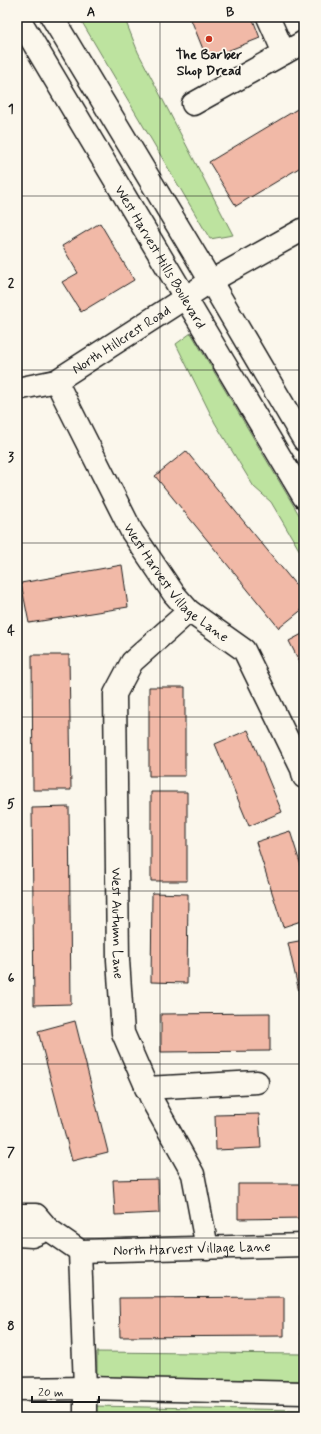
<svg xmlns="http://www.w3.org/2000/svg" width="321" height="1434" viewBox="0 0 321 1434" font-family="Mynerve,sans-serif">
  <rect width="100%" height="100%" fill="#fbf7ec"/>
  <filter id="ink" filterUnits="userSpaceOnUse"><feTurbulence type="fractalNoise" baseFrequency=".025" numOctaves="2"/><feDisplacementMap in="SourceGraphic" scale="8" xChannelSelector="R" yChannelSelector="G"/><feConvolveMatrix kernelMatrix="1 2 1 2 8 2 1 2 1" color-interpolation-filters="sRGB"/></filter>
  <g filter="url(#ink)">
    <!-- green -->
    <path fill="#bde39f" stroke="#6c805e" d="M 79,17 L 124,17 L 138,52 L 233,235 L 210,239 Z
      M 191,333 L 304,523 L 304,558 L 271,502 L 254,487 L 215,423 L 176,344 Z
      M 97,1352 L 304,1354 L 304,1381 L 110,1384 L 97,1372 Z
      M 94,1406 L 304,1410 L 304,1417 L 97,1417 Z"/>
    <!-- building -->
    <path fill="#f1b9a7" stroke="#1c1c1c" d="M 190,17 L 252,17 L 260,38 L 207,59 Z
      M 304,105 L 304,165 L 236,206 L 209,162 Z
      M 100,223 L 134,280 L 81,312 L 62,282 L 78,273 L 62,246 Z
      M 304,297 L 304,307 L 300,299 Z
      M 186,451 L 304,595 L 304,608 L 279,628 L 155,476 Z
      M 122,565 L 128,607 L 29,623 L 21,583 Z
      M 304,633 L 304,671 L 289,641 Z
      M 32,655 L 69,655 L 71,790 L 33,790 Z
      M 149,687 L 185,687 L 185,776 L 149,776 Z
      M 248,730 L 282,812 L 249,826 L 215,744 Z
      M 151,792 L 187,792 L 187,881 L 151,881 Z
      M 69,807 L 71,1004 L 34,1005 L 32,808 Z
      M 290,831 L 304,875 L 304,920 L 283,927 L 256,842 Z
      M 152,893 L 188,894 L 187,983 L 151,982 Z
      M 304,940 L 304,1014 L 288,943 Z
      M 270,1013 L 270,1051 L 161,1052 L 161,1014 Z
      M 75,1021 L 108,1152 L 72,1161 L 38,1031 Z
      M 259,1114 L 261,1148 L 216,1150 L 215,1115 Z
      M 158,1179 L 159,1213 L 115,1215 L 113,1180 Z
      M 238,1184 L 304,1184 L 304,1218 L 238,1219 Z
      M 300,1295 L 304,1295 L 304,1335 L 301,1335 Z
      M 284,1297 L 284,1336 L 120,1337 L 119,1298 Z"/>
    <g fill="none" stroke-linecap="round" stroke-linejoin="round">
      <defs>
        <g id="minor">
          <path id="s1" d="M 18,17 L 304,497"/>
          <path d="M 52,17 L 197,258 L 304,440"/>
          <path d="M 268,17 L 284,53"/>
          <path d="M 193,104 L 304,42"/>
          <path id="s2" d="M 56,381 L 132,532 L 174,594 L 189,611 L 244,650 L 302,769 L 304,777"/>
          <path id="s3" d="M 17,389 L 56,381 L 211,281 L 304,229"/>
          <path id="s4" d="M 189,611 L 132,662 L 115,694 L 118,960 L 123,1033 L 153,1102 L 193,1174 L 207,1248"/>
          <path d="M 146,1088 L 257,1082"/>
          <path d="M 17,1215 L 36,1215 L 48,1229 L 80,1251"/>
          <path d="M 17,1235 L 32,1236 L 48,1229"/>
          <path id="s5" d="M 80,1251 L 304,1245"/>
          <path d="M 80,1251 L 85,1388 L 85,1417"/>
          <path d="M 17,1389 L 85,1388 L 304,1393"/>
        </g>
      </defs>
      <!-- minor casing -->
      <use href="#minor" stroke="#1c1c1c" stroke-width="25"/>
      <!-- minor -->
      <use href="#minor" stroke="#fbf7ec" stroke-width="22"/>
    </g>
  </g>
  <!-- grid -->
  <path fill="none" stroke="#1c1c1c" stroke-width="1" stroke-opacity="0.55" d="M 160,17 L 160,1417M 17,196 L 304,196M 17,370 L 304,370M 17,543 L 304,543M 17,717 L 304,717M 17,891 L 304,891M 17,1064 L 304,1064M 17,1238 L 304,1238"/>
  <!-- markers -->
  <circle fill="#c8321e" stroke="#fbf7ec" stroke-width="1.5" cx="209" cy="39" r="4"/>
  <g text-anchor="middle" stroke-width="3.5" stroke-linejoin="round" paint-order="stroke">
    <!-- poi labels -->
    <g font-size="14" font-weight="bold" fill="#1c1c1c" stroke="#fbf7ec">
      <text x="209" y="59">The Barber<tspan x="209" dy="16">Shop Dread</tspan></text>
    </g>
    <!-- street labels -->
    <g font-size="14" fill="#1c1c1c" stroke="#fbf7ec">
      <text dy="5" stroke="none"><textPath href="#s1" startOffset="279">West Harvest Hills Boulevard</textPath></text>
      <text dy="5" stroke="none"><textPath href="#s3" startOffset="117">North Hillcrest Road</textPath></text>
      <text dy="5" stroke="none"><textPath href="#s2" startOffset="237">West Harvest Village Lane</textPath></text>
      <text dy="5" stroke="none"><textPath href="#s4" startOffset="342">West Autumn Lane</textPath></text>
      <text dy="5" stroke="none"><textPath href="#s5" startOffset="112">North Harvest Village Lane</textPath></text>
    </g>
  </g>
  <!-- margin -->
  <rect width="321" height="1434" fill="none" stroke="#fbf7ec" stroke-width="44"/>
  <!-- scale -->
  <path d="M32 1396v6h67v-6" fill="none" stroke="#1c1c1c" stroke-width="2"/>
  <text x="38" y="1396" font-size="12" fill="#1c1c1c" stroke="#fbf7ec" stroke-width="3" paint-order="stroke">20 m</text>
  <rect x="22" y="22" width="277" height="1390" fill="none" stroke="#1c1c1c" stroke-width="1.5"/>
  <g font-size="13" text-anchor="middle" font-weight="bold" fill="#1c1c1c">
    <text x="91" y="16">A</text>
    <text x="230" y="16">B</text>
    <text x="11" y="113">1</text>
    <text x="11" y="287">2</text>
    <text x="11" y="461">3</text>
    <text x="11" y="635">4</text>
    <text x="11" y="808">5</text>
    <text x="11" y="982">6</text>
    <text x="11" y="1156">7</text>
    <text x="11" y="1330">8</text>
  </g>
</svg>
